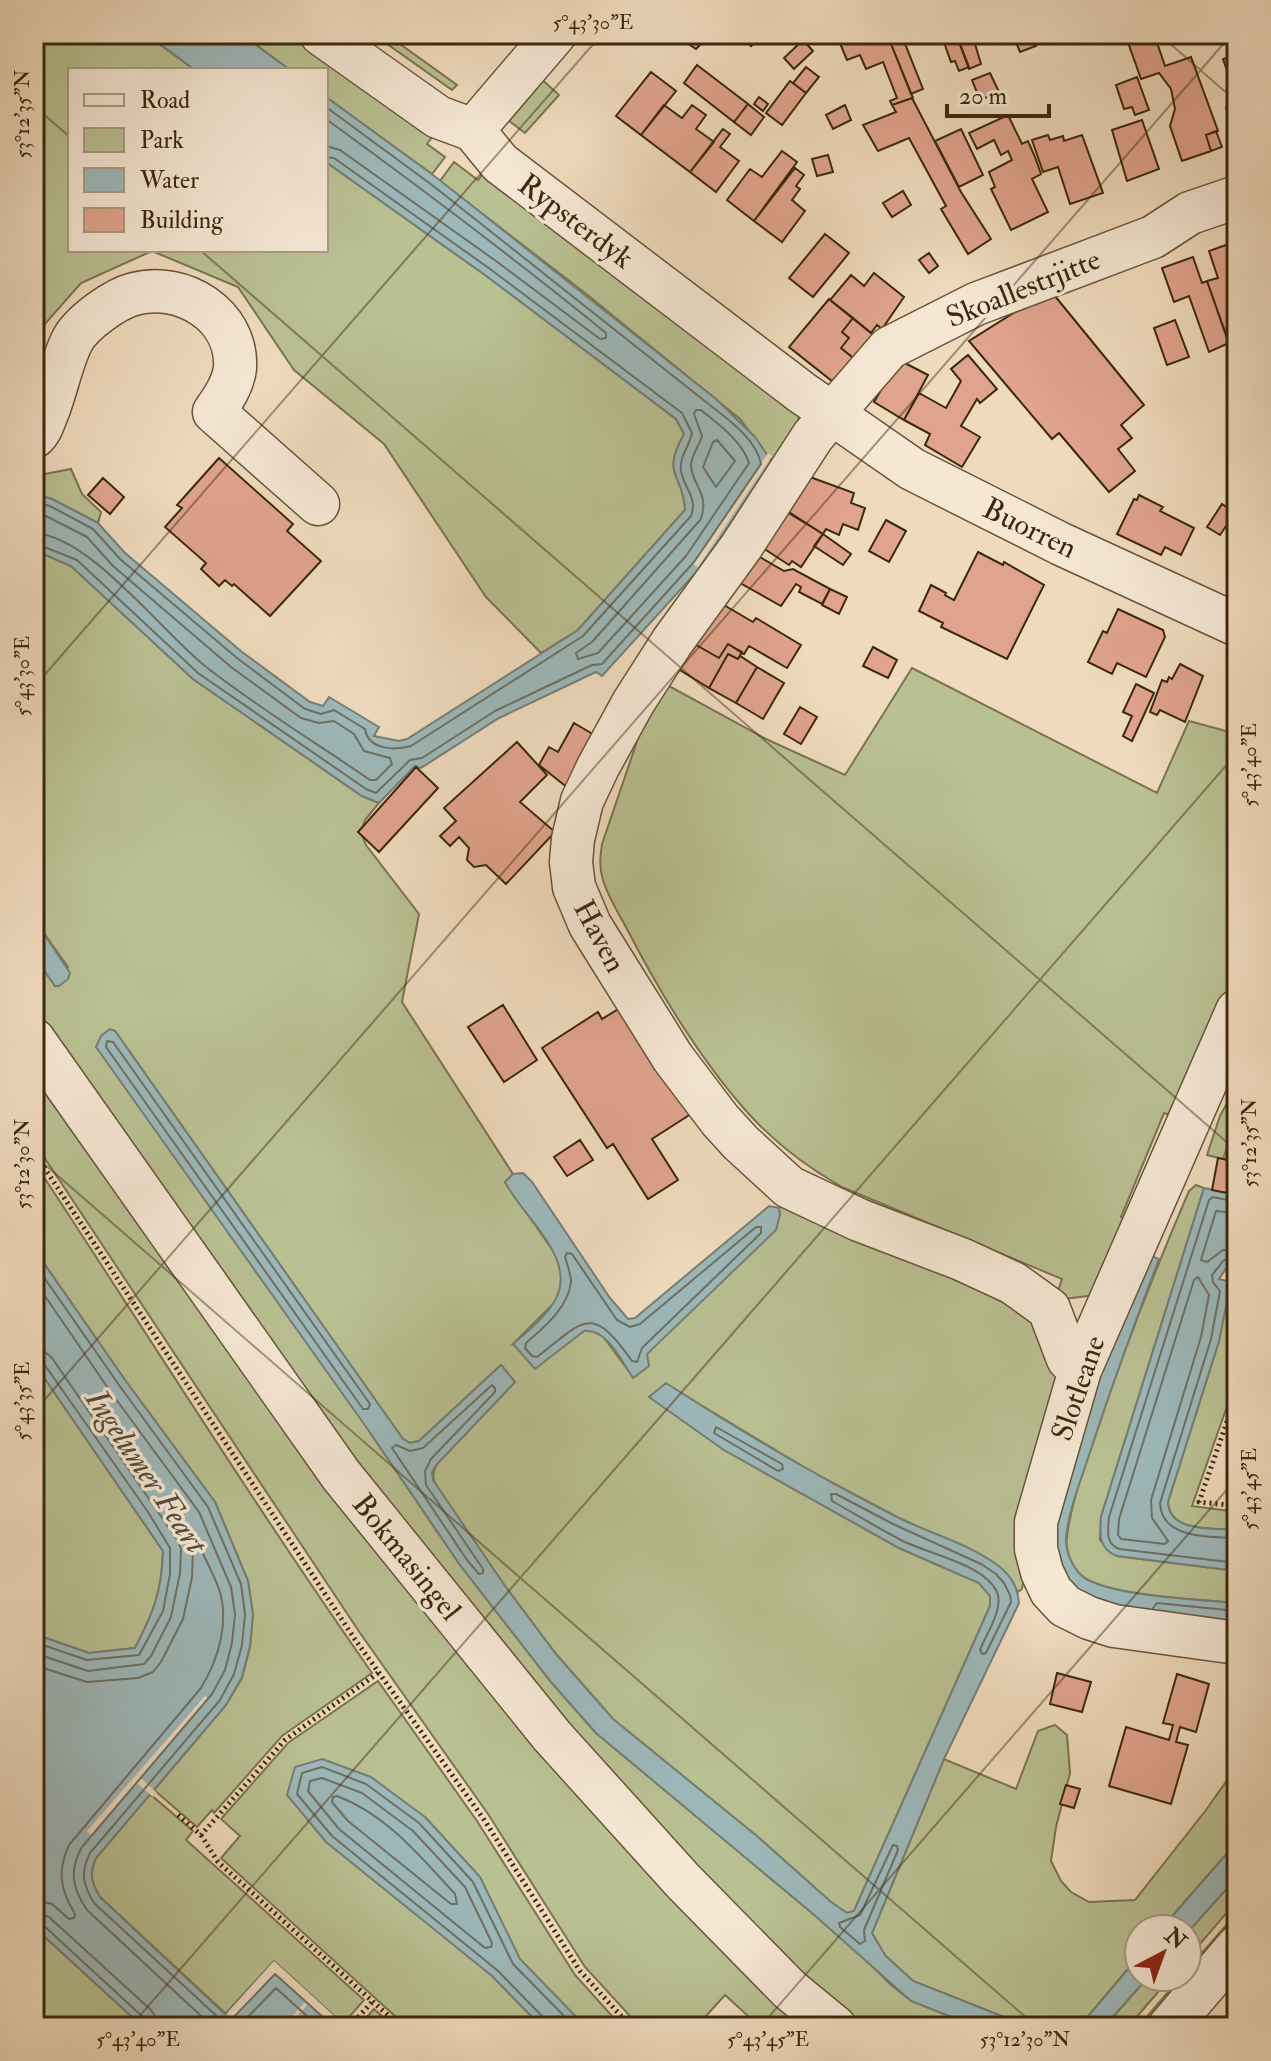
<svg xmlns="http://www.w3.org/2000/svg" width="1271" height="2061" viewBox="0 0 1271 2061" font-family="'IM FELL Double Pica',serif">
  <rect width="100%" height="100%" fill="#efdabd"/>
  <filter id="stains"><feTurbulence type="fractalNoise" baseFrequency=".0025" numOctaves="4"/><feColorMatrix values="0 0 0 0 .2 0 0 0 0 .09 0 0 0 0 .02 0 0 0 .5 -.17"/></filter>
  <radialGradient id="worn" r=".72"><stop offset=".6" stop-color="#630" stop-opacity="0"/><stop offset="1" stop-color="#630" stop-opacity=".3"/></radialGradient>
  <!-- green -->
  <path fill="#b9c092" stroke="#7a744f" stroke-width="2" d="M 34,34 L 146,34 L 195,70 L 70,70 L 70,250 L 326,250 L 326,162 L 485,275 L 676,419 L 684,434 C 660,477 684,473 685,510 L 578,630 L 541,653 L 486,597 L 384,444 L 294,370 L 238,287 L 152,251 L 81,283 L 43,326 L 34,355 Z
    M 241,34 L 298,34 L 436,132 L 427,144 L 445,157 L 432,174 L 326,97 L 326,70 L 290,70 Z
    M 378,34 L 386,34 L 457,85 L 452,90 L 376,36 Z
    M 537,75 L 559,95 L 525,133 L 508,120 Z
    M 454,162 L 478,180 L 486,169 L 799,416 L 797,425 L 772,462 L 740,419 L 585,293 L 440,181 Z
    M 71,469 L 82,494 L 101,512 L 98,523 L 52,499 L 34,494 L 34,476 Z
    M 34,550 L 71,566 L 193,679 L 362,796 L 379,803 L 365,820 L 361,833 L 366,845 L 419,914 L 402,1002 L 513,1174 L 505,1182 L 556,1255 L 563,1281 L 555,1302 L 513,1344 L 569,1341 L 584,1331 L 592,1330 L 602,1335 L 633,1377 L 647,1361 L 647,1354 L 780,1215 L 779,1208 L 791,1197 L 1009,1288 L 1061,1365 L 1022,1589 L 1018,1592 L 1011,1579 L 984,1557 L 897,1517 L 812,1472 L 666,1384 L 650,1397 L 724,1450 L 899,1548 L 979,1583 L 990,1596 L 990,1606 L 854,1911 L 847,1913 L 831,1902 L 758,1837 L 613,1719 L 556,1654 L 505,1586 L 441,1493 C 434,1482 430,1477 437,1464 L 515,1382 L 501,1365 L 419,1441 L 410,1443 L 403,1439 L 115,1031 L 110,1030 L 369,1431 L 460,1565 L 551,1682 L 596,1733 L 812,1913 L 862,1956 L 890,1984 L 911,2001 L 977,2027 L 865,2027 L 842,2010 L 697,1872 L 652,1824 L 352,1463 L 34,1013 L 34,956 L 55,986 L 68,967 L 34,919 Z
    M 912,668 L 1157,793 L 1189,721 L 1237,734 L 1237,985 L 1181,1119 L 1164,1113 L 1121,1217 L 1138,1225 L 1096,1295 L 1055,1300 L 1062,1279 L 842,1187 C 807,1167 774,1142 747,1112 C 699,1058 660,993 627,929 C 619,914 608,897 603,880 C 599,867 600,858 602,844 L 658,680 L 766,739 L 845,775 Z
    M 34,1073 L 805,2027 L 760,2027 L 725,1995 L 697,2026 L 688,2018 L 680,2027 L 640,2027 L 585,1967 L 488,1814 L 360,1633 L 34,1142 Z
    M 1237,1085 L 1237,1121 L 1223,1159 L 1207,1155 L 1220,1116 Z
    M 34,1162 C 146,1332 255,1506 372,1673 L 282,1736 L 214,1813 L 212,1810 L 197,1827 L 154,1790 L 226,1705 L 242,1678 L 250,1646 L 253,1614 L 248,1581 L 215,1502 L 125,1380 L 34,1249 Z
    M 1196,1185 L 1204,1188 L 1101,1517 L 1100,1540 L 1117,1556 L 1237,1571 L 1237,1603 C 1204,1600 1104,1596 1081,1575 C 1071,1567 1065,1549 1067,1537 C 1071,1501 1086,1465 1097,1431 C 1124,1349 1155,1270 1189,1191 Z
    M 1227,1293 L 1237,1294 L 1237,1378 L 1192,1506 L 1237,1512 L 1237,1530 C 1214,1528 1169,1533 1168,1502 L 1219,1341 Z
    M 34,1363 L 163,1551 C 162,1592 153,1613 135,1648 L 89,1653 L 34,1634 Z
    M 378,1681 L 477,1821 L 575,1975 L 622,2027 L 586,2027 L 519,1959 L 480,1877 L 425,1817 L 492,1976 L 542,2027 L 407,2027 L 221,1858 L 240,1836 L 221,1819 L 288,1743 Z
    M 1055,1725 L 1067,1735 L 1070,1773 L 1056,1827 L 1051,1861 L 1061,1881 L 1071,1892 L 1089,1902 L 1135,1900 L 1206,1810 L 1237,1766 L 1237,1842 L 1161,1929 L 1139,1929 L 1139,1956 L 1079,2027 L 1029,2027 L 913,1981 L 884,1955 L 872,1933 L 944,1759 L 1016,1789 L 1038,1731 Z
    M 150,1794 L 193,1831 L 186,1840 L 364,2000 L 343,2024 L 274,1962 L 226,2014 L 100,1897 C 91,1882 89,1874 96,1858 Z
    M 1237,1877 L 1237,1901 L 1187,1959 L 1187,1933 Z
    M 1229,1922 L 1234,1927 L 1145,2027 L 1138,2027 L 1181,1977 L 1187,1977 L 1187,1970 Z
    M 34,1927 L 143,2027 L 34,2027 Z
    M 1148,1977 L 1171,1977 L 1128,2027 L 1104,2027 Z
    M 374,2009 L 394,2027 L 358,2027 Z"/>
  <!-- water -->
  <path fill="#9db8ba" stroke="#767e74" stroke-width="2" d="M 146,34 L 241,34 L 290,70 L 195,70 Z
    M 326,97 L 437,178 L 716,399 L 755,437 L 772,462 L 701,567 L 602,676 L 596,672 L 499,718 L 421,768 L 415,766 L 379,803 L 362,796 L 193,679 L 71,566 L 34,550 L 34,494 L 52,499 L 98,523 L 125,553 L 242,652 L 310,702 L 323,706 L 329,697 L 379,727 L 374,736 L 399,741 L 407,739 L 578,630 L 685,510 C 684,473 660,477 684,434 L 676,419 L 485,275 L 326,162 Z
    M 34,919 L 70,973 L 68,979 L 59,986 L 55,986 L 34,956 Z
    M 110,1029 L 115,1031 L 403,1439 L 410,1443 L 419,1441 L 501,1365 L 515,1382 L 437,1464 L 432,1472 L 433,1480 L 505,1586 L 556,1654 L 613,1719 L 758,1837 L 831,1902 L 847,1913 L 854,1911 L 990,1606 L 990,1596 L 979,1583 L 899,1548 L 724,1450 L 649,1397 L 666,1383 C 740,1431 816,1476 895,1516 C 928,1533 969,1543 1000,1567 C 1011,1576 1018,1589 1019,1603 L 944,1759 L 872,1933 L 885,1955 L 913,1981 L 1029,2027 L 977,2027 L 911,2001 L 812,1913 L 596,1733 L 551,1682 L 460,1565 L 369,1431 L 96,1047 L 101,1036 Z
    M 1237,1121 L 1237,1160 L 1223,1159 Z
    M 523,1173 L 532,1182 L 610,1298 L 628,1319 L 635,1318 L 769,1206 L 779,1208 L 780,1215 L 776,1230 L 647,1354 L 649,1366 L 633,1378 C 622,1362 607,1328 584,1331 L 535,1369 L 513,1344 C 527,1332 542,1320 552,1305 C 583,1262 523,1218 505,1182 L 513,1174 Z
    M 1204,1188 L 1237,1195 L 1237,1255 L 1234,1268 L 1227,1267 L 1219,1279 L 1231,1282 L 1219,1341 L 1168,1502 C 1169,1533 1214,1528 1237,1530 L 1237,1571 L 1117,1556 C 1098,1549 1100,1534 1101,1517 Z
    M 34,1249 L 125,1380 L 215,1502 L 248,1581 L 253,1614 L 250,1646 L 242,1677 L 226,1705 L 96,1858 C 89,1874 91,1882 100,1897 L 225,2014 L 274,1961 L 346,2027 L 143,2027 L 34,1927 L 34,1634 L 89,1653 L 135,1648 C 153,1613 162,1592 163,1551 L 34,1363 Z
    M 1146,1254 L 1159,1259 C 1135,1322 1112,1385 1091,1449 C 1082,1477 1069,1508 1066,1537 C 1065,1550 1072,1567 1082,1576 C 1105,1596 1203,1600 1237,1603 L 1237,1630 L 1166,1621 L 1071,1594 L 1048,1540 L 1055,1492 Z
    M 322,1759 L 371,1777 L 425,1817 L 480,1877 L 520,1959 L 586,2027 L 542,2027 L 492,1976 L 326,1842 L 287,1795 L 295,1767 Z
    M 1237,1842 L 1237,1877 L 1230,1885 L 1187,1933 L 1187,1929 L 1161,1929 Z
    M 1139,1956 L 1139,1977 L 1148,1977 L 1104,2027 L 1079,2027 Z"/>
  <!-- pier -->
  <path fill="#efdabd" d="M 768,453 L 772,456 L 698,567 L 693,564 Z
    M 205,1696 L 209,1699 L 141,1778 L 157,1793 L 153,1797 L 137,1783 L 91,1835 L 87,1831 Z
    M 274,1961 L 343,2024 L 346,2027 L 333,2027 L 308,2004 L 290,2024 L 288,2021 L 305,2002 L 275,1974 L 233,2020 L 228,2015 L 228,2012 Z"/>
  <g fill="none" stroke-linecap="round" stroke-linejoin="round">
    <!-- shore -->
    <path stroke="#6c7063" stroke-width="2" d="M 326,119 C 421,188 515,259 606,333 L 606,338 L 600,339 L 496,261 L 340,150 L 326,146
      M 696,410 L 701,410 C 718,424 742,441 749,463 L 686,556 L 598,653 L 578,659 L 576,653 L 592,642 L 701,519 C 709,493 694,488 691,467 C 690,456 699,447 702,436 L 694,414 Z
      M 717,440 L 735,461 L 716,487 L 703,467 L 713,442 Z
      M 34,502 L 50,506 L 93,529 L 120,559 L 237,658 L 305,709 L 321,714 L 334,710 L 365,729 C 368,749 393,751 411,746 L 583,636 L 691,516 C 698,497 684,489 681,471 C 679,457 689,447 692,433 L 682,413 L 490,269 L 334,158 L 326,157
      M 34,512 L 46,516 L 87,537 L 113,566 L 231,667 L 301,718 L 319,723 L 334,721 L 354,734 L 364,751 L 390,758 L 392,764 L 376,780 L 370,780 C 315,742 257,707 205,666 C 161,631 90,536 34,533
      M 34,543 L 77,560 L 198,673 L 366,789 L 376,793 L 410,760 L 422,758 L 495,711 L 592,665 L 602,664 L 694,562 L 761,464 C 757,440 729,420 711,406 L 432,185 L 326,107
      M 107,1041 L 113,1042 L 370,1404 L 368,1409 L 363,1409 L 106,1047 Z
      M 1237,1202 L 1213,1197 L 1209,1200 L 1109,1517 C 1108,1530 1105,1543 1119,1549 L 1237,1563
      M 1237,1213 L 1216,1211 L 1201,1260 L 1207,1262 L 1223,1250 L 1237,1250
      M 756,1227 L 761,1227 L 761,1233 L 642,1348 L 637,1362 L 632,1361 C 591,1303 585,1320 537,1357 L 532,1356 L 525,1348 L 526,1343 C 544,1327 568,1308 571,1282 C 571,1274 567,1264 565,1257 L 567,1253 L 572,1254 L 617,1320 L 630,1327 L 640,1324 Z
      M 1237,1261 L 1224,1260 L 1212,1275 L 1213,1282 L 1220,1291 L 1211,1339 L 1160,1503 C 1161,1539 1210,1537 1237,1538
      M 34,1263 L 119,1385 L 208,1507 L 241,1584 L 245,1614 L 242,1645 L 234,1674 L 220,1700 L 90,1853 C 80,1873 83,1885 94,1903 L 221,2020 L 232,2019 L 275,1974 L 334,2027
      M 1198,1277 L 1209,1295 L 1201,1337 L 1151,1500 L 1152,1518 L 1168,1541 L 1165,1544 L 1121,1539 L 1118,1535 L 1119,1519 L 1194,1280 Z
      M 34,1280 L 110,1391 L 199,1512 L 231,1587 L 235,1614 L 232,1643 L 225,1670 L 212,1694 L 82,1847 C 69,1870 72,1888 87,1910 L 213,2027
      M 34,1349 L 44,1351 L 52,1358 L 178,1541 L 181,1549 L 180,1573 L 171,1617 L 151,1656 L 144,1664 L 88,1671 L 34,1653
      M 34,1359 L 44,1364 L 148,1512 L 170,1548 L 170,1574 L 163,1611 L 139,1655 L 87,1660 L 34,1642
      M 492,1385 L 495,1388 L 495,1392 L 431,1459 L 425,1471 L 426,1485 L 483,1569 L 483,1573 L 479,1574 L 467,1560 L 392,1448 L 396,1445 L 410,1451 L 423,1448 Z
      M 716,1427 L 782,1464 L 783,1469 L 778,1471 L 714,1433 Z
      M 831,1494 L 836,1494 L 893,1524 L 981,1564 L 996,1574 L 1004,1583 L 1010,1595 L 1011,1602 L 986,1653 L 982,1654 L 980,1650 C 986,1634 1004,1609 997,1592 C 985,1564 927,1554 901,1540 C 878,1528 855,1514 832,1501 Z
      M 1153,1608 L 1157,1603 L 1237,1611
      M 34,1665 L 87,1682 L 138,1678 L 153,1672 L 161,1662 L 183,1619 L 192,1577 L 193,1549 L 196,1546 L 200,1547 C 206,1561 214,1575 219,1589 C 230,1622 218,1660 201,1688 L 69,1845 C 57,1871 60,1889 75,1914 L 74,1918 L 69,1919 L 52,1904 L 34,1900
      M 322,1778 L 362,1793 L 413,1831 L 465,1887 L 492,1943 L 491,1947 L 485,1948 L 339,1829 L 308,1791 L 310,1781 Z
      M 337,1796 C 386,1814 420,1856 455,1894 L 457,1904 L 451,1904 L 348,1821 L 332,1802 L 333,1797 Z
      M 893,1845 L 897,1846 L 898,1850 L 864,1930 L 865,1941 L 860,1944 L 840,1927 L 839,1923 L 860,1915 Z
      M 34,1912 L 49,1917 L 151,2010 L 156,2018 L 157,2027
      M 34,1922 L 42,1924 L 144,2018 L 147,2027
      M 238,2027 L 276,1988 L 319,2027
      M 547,2027 L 544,2018 L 497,1970 L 332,1836 L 297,1794 L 302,1773 L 322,1767 L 366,1784 L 419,1823 L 473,1882 L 513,1964 L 575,2027"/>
  </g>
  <!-- building -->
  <path fill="#e0a38d" stroke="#3c280c" stroke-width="2" d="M 681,34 L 710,34 L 710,35 L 696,49 L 678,37 Z
    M 738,34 L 757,34 L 760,37 L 751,46 Z
    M 836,34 L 887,34 L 913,98 L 892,105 L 890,101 L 897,98 L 883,62 L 866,69 L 860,55 L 847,60 Z
    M 887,34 L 922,34 L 904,41 L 923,89 L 911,94 Z
    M 941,34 L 956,34 L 969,67 L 959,71 L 955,61 L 951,62 Z
    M 956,34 L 972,34 L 981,64 L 969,69 Z
    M 1022,34 L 1031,34 L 1036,46 L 1020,52 L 1014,37 Z
    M 1049,34 L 1063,34 L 1065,37 L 1052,42 Z
    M 1125,34 L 1154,34 L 1165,66 L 1191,57 L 1218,131 L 1206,135 L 1211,151 L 1182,161 L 1170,126 L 1175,109 L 1171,89 L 1159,73 L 1141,79 Z
    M 803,40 L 813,51 L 794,69 L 784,58 Z
    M 1237,54 L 1237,138 L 1226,108 L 1229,107 L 1227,99 L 1236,96 L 1223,59 Z
    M 697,65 L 748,104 L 734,122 L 684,83 Z
    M 806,67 L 819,77 L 806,93 L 793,83 Z
    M 651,72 L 676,91 L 641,135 L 616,116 Z
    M 990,73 L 999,92 L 980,100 L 972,80 Z
    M 1137,77 L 1149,110 L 1135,115 L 1132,107 L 1124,109 L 1116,85 Z
    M 790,81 L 806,93 L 782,125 L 766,113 Z
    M 759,97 L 768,104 L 763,111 L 754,104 Z
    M 912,98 L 961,192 L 991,239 L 968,254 L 941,209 L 946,206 L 909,138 L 878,151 L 863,125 L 896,112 L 892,105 Z
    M 748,104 L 764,117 L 751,135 L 734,122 Z
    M 664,105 L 682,118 L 692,105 L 706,115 L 696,129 L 714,142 L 690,172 L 641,135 Z
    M 845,105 L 851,120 L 833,129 L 826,115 Z
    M 1008,115 L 1022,144 L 1028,141 L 1035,157 L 1041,174 L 1032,179 L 1048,212 L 1011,230 L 991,189 L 995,187 L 989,172 L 1012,160 L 1008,151 L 1001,155 L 994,140 L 977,149 L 969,133 Z
    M 1142,120 L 1159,169 L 1127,181 L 1112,130 Z
    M 723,129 L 730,134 L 720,147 L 739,161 L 716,192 L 690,172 Z
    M 961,129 L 983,175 L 959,187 L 935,141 Z
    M 1216,131 L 1222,147 L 1211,151 L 1206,135 Z
    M 1048,135 L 1050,140 L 1063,136 L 1064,141 L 1082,135 L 1103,193 L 1070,204 L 1058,167 L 1043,172 L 1032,140 Z
    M 782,151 L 797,162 L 754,221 L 727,200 L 750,169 L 762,177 Z
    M 828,155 L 833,172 L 817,176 L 812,159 Z
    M 795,168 L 804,175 L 796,186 L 800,189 L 792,200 L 805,211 L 782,242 L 754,221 Z
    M 903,191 L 911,205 L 892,217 L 883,203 Z
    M 825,234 L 849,253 L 813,297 L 789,278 Z
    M 1237,241 L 1237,342 L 1229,344 L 1207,281 L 1218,278 L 1209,251 Z
    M 929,253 L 938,266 L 929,273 L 919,260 Z
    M 1193,257 L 1202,283 L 1207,281 L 1229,343 L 1209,352 L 1189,296 L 1174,302 L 1162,268 Z
    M 874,273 L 904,297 L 882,329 L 877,325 L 871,333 L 830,300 L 851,275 L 864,286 Z
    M 1050,290 L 1144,405 L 1121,425 L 1132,438 L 1118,449 L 1135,471 L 1109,492 L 1059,433 L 1052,439 L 969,341 Z
    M 829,299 L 853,318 L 842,332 L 849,338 L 841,348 L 857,361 L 837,385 L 789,347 Z
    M 853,318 L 876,337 L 857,361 L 841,348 L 849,338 L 842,332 Z
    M 1175,320 L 1189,357 L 1167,365 L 1154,328 Z
    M 968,355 L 997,389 L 980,403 L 977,399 L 961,426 L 980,437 L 962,467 L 925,445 L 930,434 L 904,420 L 919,393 L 946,408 L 961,381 L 951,369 Z
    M 901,361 L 928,375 L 904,420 L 874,402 L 895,366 Z
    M 219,458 L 293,524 L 287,531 L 321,561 L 270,616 L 234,584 L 232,586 L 225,580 L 219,586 L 201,569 L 206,563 L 165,527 L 182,508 L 177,505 Z
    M 810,477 L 854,493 L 851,503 L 865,508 L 858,530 L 843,524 L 839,535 L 826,529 L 823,534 L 789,512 Z
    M 103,478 L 124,497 L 110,514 L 88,495 Z
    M 1139,495 L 1163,507 L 1160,511 L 1194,528 L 1181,555 L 1165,547 L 1161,555 L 1117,534 L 1134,499 L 1137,500 Z
    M 1222,504 L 1235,513 L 1220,535 L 1207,527 Z
    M 787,512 L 823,534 L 801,567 L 792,561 L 789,565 L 763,548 Z
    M 886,520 L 906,531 L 889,562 L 869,551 Z
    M 823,534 L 851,554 L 843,565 L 814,546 Z
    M 978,552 L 1003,565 L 1004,562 L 1044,585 L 1007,659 L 941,627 L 943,623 L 919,611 L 931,585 L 946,593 L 945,595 L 954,600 Z
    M 758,556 L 784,571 L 793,569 L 830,589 L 822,604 L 799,592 L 801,587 L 796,584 L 781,606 L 740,583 Z
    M 830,589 L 847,597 L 839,614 L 822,605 Z
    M 717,601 L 753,622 L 756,618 L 801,645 L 787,668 L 749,646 L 744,654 L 728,644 L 719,658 L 691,642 Z
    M 1118,609 L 1163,630 L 1165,637 L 1146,677 L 1117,663 L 1112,674 L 1088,662 L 1103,631 L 1107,633 Z
    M 691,642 L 719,658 L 728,644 L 742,652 L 738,659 L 728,654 L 709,688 L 675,667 Z
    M 873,647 L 897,660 L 888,678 L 863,666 Z
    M 728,654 L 738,659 L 740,656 L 757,667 L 736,703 L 709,688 Z
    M 1180,664 L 1203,676 L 1185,722 L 1160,710 L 1157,715 L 1150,712 L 1162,680 L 1167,682 L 1169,677 L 1172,679 Z
    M 757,667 L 784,683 L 763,719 L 736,703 Z
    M 1136,684 L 1154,693 L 1132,741 L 1123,736 L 1132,716 L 1123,712 Z
    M 800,707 L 817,717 L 801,744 L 784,734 Z
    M 574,723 L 596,736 L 568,788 L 539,765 L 549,747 L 558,752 Z
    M 517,742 L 547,775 L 520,802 L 555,832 L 506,884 L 486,865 L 474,867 L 467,860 L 469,848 L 459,837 L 450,846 L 440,836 L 456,821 L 444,808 Z
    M 416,767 L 438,788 L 379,852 L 358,832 Z
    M 503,1005 L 537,1060 L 504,1082 L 468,1027 Z
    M 625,1005 L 694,1112 L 652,1139 L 678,1180 L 648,1199 L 613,1144 L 607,1148 L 542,1048 L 598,1012 L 602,1019 Z
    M 580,1140 L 593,1160 L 567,1176 L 554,1157 Z
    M 1218,1158 L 1237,1162 L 1237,1195 L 1212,1190 Z
    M 1057,1673 L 1091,1682 L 1082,1712 L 1050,1704 Z
    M 1177,1674 L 1209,1684 L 1196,1732 L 1180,1727 L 1176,1742 L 1188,1745 L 1171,1804 L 1109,1786 L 1126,1727 L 1169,1740 L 1173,1725 L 1163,1723 Z
    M 1066,1785 L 1080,1789 L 1074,1808 L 1060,1804 Z"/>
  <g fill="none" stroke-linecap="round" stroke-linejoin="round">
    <defs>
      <path id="minor" d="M 321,34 L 438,117 L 473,130 L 500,163 L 801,392 L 912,469 L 1061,544 L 1237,625
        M 473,130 L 555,34
        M 34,437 C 42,430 44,420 48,411 C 57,388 61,363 72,341 C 81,323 115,299 134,294 C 182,281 238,315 235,368 C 233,385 223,399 214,412 L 318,504
        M 1237,1011 L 1080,1370 L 1036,1522 L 1036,1549 L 1042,1572 L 1051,1591 L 1065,1606 L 1089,1618 L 1114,1626 L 1237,1643
        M 34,1040 L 341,1475 L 552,1736 L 683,1881 L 790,1990 L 835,2027
        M 1080,1370 L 1068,1359 L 1049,1309 L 1013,1283 L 961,1259 L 859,1220 L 789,1187 L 741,1143 L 720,1120 L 673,1058 L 590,925 L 574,887 L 571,862 L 573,839 L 582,801 L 598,767 L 633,703 L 672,642 L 741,547 L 813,436 L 889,348 L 976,304 L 1153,237 L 1190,213 L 1237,197
        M 1169,2027 L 1237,1947"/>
    </defs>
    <!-- minor casing -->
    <use href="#minor" stroke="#695438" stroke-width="45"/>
    <!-- path -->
    <path stroke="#3c280c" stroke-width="5" stroke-dasharray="2 4" stroke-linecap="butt" d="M 34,1152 L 354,1638 L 483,1818 L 580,1971 L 631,2027
      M 1237,1393 L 1199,1502 L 1237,1506
      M 178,1815 L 201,1835 L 285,1740 L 378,1673
      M 201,1835 L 218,1862 L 401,2027
      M 350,2026 L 373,2001"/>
    <!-- minor -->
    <use href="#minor" stroke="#f5e7d4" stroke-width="42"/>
  </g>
  <!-- ticks -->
  <path fill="none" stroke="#3c280c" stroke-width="2" stroke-opacity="0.45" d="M 1159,34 L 1237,102M 34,106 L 70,137M 200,250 L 1237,1151M 34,687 L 602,34M 34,1155 L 1037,2027M 34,1412 L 1232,34M 130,2027 L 1237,753M 760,2027 L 1237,1478"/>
  <g text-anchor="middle" stroke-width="7" stroke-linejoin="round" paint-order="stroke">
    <!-- street labels -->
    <g font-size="30" fill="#3c280c" stroke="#f5e7d4">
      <text transform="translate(576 221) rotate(37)" y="10">Rypsterdyk</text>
      <text transform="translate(1023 288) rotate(-22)" y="10">Skoallestrjitte</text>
      <text transform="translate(1030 528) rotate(26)" y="10">Buorren</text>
      <text transform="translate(600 936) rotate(62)" y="10">Haven</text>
      <text transform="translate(1078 1388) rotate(-71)" y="10">Slotleane</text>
      <text transform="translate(407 1557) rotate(51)" y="10">Bokmasingel</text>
    </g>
    <!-- water labels -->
    <g font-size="32" font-style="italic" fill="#544c38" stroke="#f5e7d4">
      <text transform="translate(147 1471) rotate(56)" y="11">Ingelumer Feart</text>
    </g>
  </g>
  <!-- margin -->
  <rect width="1271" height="2061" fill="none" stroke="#efdabd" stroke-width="88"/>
  <!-- legend -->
  <rect x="68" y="68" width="260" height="184" fill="#f5e7d4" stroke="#ab9b84" stroke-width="2"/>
  <rect x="84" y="94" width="40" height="12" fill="#f5e7d4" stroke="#ab9b84" stroke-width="2"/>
  <text x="140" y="108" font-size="24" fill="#3c280c">Road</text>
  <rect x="84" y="128" width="40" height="24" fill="#b9c092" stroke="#ab9b84" stroke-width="2"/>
  <text x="140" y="148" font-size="24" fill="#3c280c">Park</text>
  <rect x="84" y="168" width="40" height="24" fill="#9db8ba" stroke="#ab9b84" stroke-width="2"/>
  <text x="140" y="188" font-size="24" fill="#3c280c">Water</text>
  <rect x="84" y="208" width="40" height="24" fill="#e0a38d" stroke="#ab9b84" stroke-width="2"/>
  <text x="140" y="228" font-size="24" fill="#3c280c">Building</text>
  <!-- north arrow -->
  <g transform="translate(1163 1953) rotate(41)"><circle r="38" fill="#f5e7d4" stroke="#ab9b84" stroke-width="2"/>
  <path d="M0-6L14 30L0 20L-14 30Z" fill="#8f2418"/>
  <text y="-12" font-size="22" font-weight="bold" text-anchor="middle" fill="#3c280c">N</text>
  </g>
  <!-- scale -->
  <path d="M947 104v12h102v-12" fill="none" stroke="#3c280c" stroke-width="4"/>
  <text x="959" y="104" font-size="24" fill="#3c280c" stroke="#f5e7d4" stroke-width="6" paint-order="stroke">20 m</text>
  <rect x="44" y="44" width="1183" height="1973" fill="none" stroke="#3c280c" stroke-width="3"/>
  <g font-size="20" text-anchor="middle" fill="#3c280c">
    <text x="593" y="29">5°43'30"E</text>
    <text transform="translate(22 114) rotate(-90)" y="7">53°12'35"N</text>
    <text transform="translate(22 676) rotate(-90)" y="7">5°43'30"E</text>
    <text transform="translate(1249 765) rotate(-90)" y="7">5°43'40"E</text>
    <text transform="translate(1249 1143) rotate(-90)" y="7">53°12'35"N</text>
    <text transform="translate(22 1164) rotate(-90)" y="7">53°12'30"N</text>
    <text transform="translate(22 1401) rotate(-90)" y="7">5°43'35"E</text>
    <text transform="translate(1249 1489) rotate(-90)" y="7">5°43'45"E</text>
    <text x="138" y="2046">5°43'40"E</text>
    <text x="768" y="2046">5°43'45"E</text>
    <text x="1025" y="2046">53°12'30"N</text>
  </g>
  <rect width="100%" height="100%" filter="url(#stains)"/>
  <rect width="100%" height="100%" fill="url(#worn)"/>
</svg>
